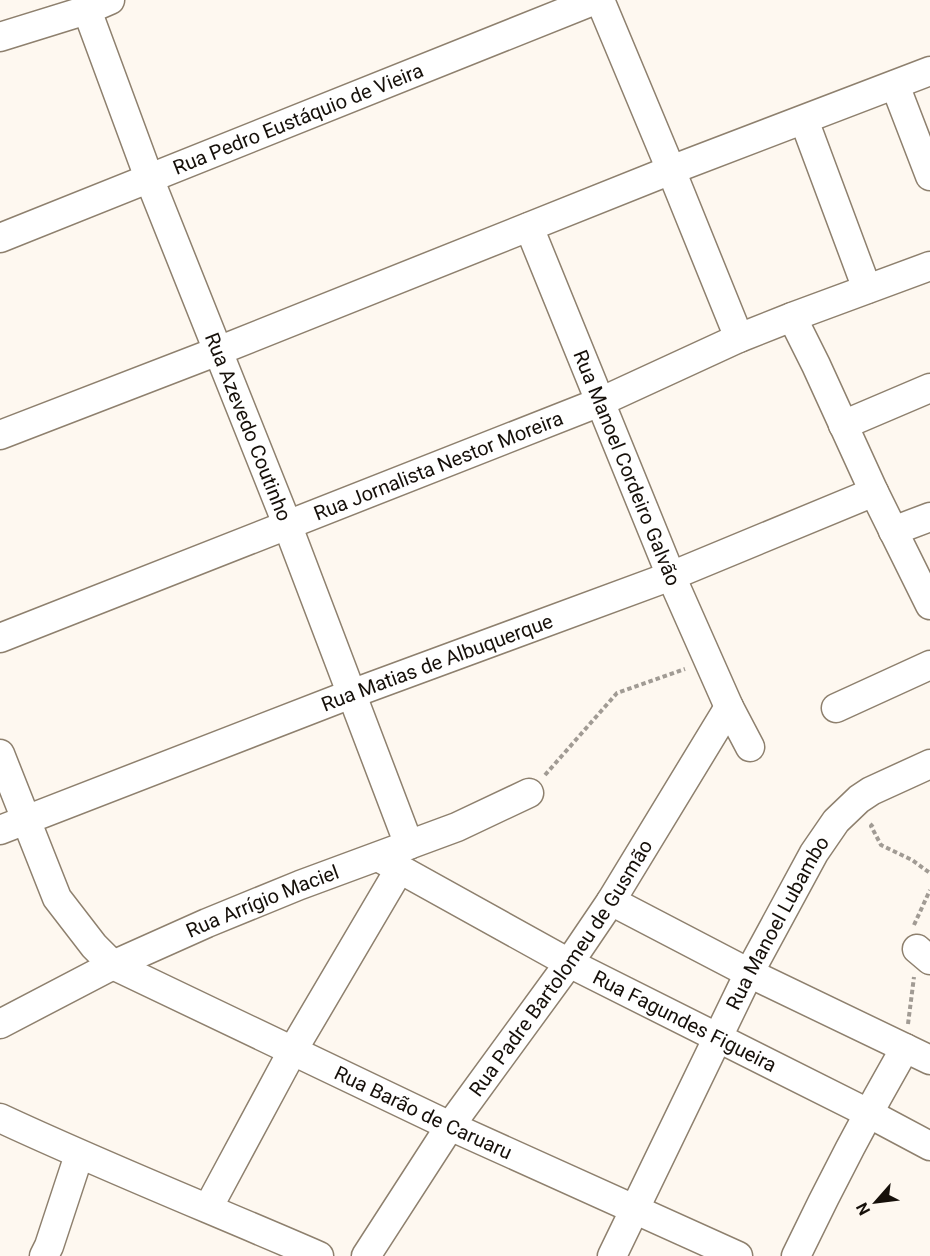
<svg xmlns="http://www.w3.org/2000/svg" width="930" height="1256" viewBox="0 0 930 1256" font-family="Roboto,sans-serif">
  <rect width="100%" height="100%" fill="#fef8f0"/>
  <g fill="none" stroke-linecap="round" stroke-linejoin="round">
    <defs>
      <g id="minor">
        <path d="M 600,0 L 671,170 L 739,338"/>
        <path id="s1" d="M 87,10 L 149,178 L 287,524 L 409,845"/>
        <path d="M 0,37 L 87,10 L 110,0"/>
        <path d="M 895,85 L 930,176"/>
        <path d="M 804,120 L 867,289"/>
        <path id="s2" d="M 529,227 L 671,576 L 729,707 L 750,747"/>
        <path id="s3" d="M 0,238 L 595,0"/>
        <path d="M 792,317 L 816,365 L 874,492 L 930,605"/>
        <path d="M 843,425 L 930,388"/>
        <path d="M 0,435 L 218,351 L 671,170 L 930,71"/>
        <path d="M 893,531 L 930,517"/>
        <path id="s4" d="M 0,638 L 600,402 L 739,338 L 792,317 L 930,266"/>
        <path d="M 836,708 L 930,665"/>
        <path id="s5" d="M 0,754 L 57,898 L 94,946 L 113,965 L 450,1126 L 738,1256"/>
        <path id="s6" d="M 0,830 L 351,694 L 671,576 L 874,492"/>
        <path id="s7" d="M 378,857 L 569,963 L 868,1113 L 930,1146"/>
        <path d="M 611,901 L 749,973 L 930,1060"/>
        <path d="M 917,949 L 930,960"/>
        <path id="s8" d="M 0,1024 L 113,965 L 207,923 L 300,885 L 457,827 L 529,793"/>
        <path d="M 0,1118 C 105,1167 213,1210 319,1256"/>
        <path d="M 208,1208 L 293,1050 L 399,870"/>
        <path d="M 44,1256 L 49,1246 L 79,1155"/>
        <path id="s9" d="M 366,1256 L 450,1126 L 569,963 L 611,901 L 729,707"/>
        <path id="s10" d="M 612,1256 L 749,973 L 814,853 L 836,821 L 859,799 L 871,791 L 930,764"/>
        <path d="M 796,1256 C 830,1185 866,1116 905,1048"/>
      </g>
    </defs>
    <!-- minor casing -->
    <use href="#minor" stroke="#8e806e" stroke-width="31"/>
    <!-- path -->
    <path stroke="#a19b94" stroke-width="4" stroke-dasharray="4.5 3" stroke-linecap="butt" d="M 545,775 L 617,693 L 685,669
      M 873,824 L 871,826 L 881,845 L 912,860 L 930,873
      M 914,925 L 930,890
      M 908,1024 L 914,977"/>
    <!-- minor -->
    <use href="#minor" stroke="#fff" stroke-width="28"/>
  </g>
  <g text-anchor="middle" stroke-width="4.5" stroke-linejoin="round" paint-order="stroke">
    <!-- street labels -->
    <g font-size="20" fill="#16100a" stroke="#fef8f0">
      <text dy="7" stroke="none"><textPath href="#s3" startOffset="321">Rua Pedro Eustáquio de Vieira</textPath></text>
      <text dy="7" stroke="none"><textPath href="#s1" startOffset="447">Rua Azevedo Coutinho</textPath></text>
      <text dy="7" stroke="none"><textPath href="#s4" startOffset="471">Rua Jornalista Nestor Moreira</textPath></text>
      <text dy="7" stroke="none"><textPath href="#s2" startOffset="260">Rua Manoel Cordeiro Galvão</textPath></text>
      <text dy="7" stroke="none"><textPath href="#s6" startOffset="468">Rua Matias de Albuquerque</textPath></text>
      <text dy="7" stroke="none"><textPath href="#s8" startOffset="290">Rua Arrígio Maciel</textPath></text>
      <text dy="7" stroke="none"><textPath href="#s10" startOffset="372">Rua Manoel Lubambo</textPath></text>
      <text dy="7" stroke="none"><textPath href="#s9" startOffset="348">Rua Padre Bartolomeu de Gusmão</textPath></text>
      <text dy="7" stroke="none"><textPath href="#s7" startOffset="348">Rua Fagundes Figueira</textPath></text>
      <text dy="7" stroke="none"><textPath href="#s5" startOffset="586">Rua Barão de Caruaru</textPath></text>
    </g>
  </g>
  <!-- north arrow -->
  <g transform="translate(876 1202) rotate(242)" stroke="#fef8f0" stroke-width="4.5" paint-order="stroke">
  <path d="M0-4.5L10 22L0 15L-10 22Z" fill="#16100a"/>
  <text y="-9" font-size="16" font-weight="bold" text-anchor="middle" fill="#16100a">N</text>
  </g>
</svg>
